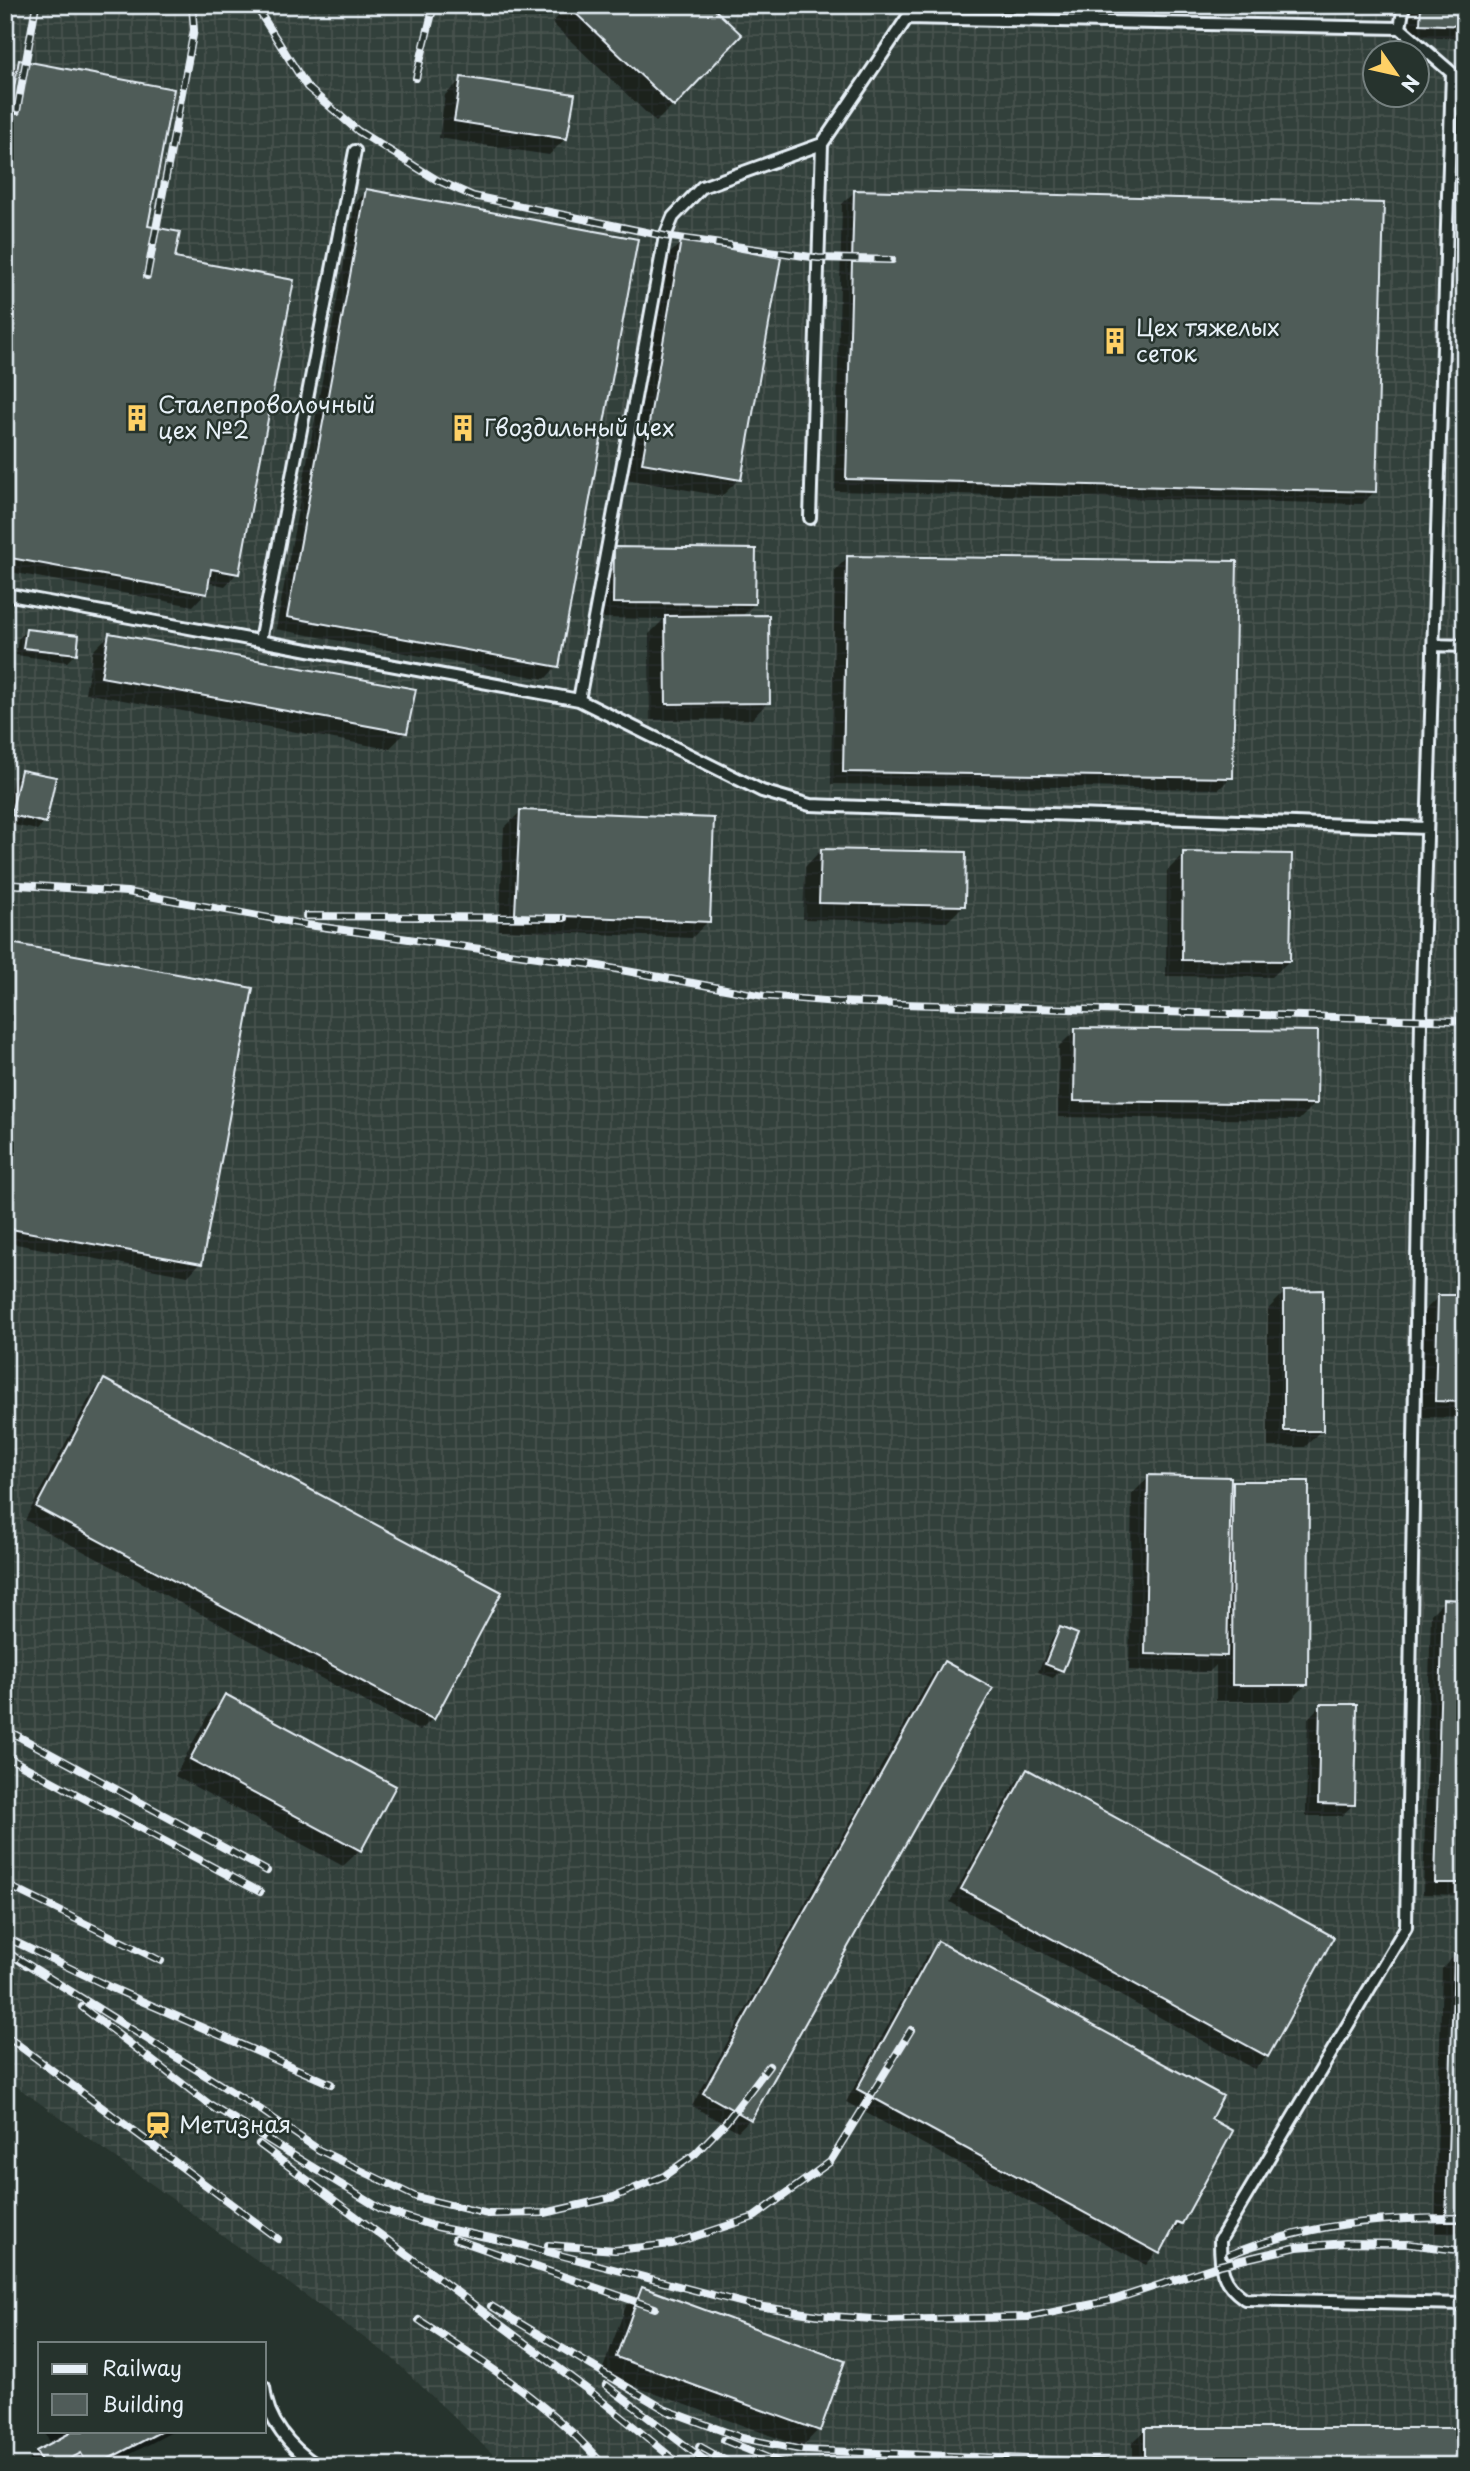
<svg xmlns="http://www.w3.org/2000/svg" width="1470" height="2471" viewBox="0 0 1470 2471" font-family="'Playpen Sans',sans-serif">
  <defs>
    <pattern id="industrial-grid" width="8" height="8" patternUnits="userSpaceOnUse" patternTransform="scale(1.75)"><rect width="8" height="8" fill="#333f3a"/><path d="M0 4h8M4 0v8" fill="none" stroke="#47524e"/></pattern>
  </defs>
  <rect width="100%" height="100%" fill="#26332d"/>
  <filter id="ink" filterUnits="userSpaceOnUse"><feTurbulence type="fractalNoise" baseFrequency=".0143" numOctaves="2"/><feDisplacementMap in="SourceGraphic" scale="14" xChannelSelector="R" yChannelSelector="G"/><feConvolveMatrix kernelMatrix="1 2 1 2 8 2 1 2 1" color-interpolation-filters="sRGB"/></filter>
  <g filter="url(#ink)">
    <!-- industrial -->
    <path fill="url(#industrial-grid)" fill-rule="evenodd" d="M 5,5 L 1163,5 L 1189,10 L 1200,5 L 1465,5 L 1465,2466 L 505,2466 L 392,2358 L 5,2078 ZM 1376,52 L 1418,52 L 1418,94 L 1376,94 Z"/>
    <!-- shadow -->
    <path fill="#0007" d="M 569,5 L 673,105 L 656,122 L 552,23 Z
      M 1411,5 L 1465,5 L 1465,29 L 1456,38 L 1409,35 Z
      M 20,62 L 173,259 L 237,573 L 225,586 L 207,582 L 205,593 L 193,606 L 5,571 L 5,86 L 7,75 Z
      M 462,79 L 566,138 L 549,155 L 439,138 L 445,95 Z
      M 367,191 L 557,666 L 545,679 L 276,629 L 355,203 Z
      M 854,192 L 1375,491 L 1362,504 L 835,491 L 842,204 Z
      M 682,242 L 739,479 L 722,496 L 626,479 L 665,258 Z
      M 614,549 L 754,604 L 741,617 L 768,702 L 752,719 L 650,720 L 649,634 L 664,619 L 597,618 L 598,566 Z
      M 847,558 L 1231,777 L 1219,789 L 831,784 L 835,570 Z
      M 26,631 L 75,654 L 67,662 L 16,655 L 18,639 Z
      M 109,635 L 406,732 L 389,749 L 85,693 L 93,651 Z
      M 21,772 L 45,822 L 37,830 L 5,823 L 13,780 Z
      M 520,812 L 708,921 L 692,938 L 499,930 L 504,828 Z
      M 821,850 L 963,906 L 947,922 L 803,919 L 805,867 Z
      M 1184,854 L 1289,961 L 1272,977 L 1166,976 L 1167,871 Z
      M 5,944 L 200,1263 L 188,1276 L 5,1242 Z
      M 1076,1030 L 1316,1103 L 1299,1120 L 1058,1117 L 1059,1046 Z
      M 1285,1292 L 1321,1430 L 1305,1447 L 1268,1447 L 1268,1309 Z
      M 1438,1297 L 1465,1297 L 1465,1418 L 1419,1417 L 1422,1313 Z
      M 105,1381 L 432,1719 L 420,1731 L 25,1520 L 92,1393 Z
      M 1149,1477 L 1229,1487 L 1234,1483 L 1307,1684 L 1290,1701 L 1216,1701 L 1216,1665 L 1209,1672 L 1129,1670 L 1132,1494 Z
      M 1444,1601 L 1465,1602 L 1465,1895 L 1423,1894 L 1431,1614 Z
      M 1061,1629 L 1061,1670 L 1053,1678 L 1038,1672 L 1053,1637 Z
      M 944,1663 L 750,2119 L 738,2131 L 692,2106 L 932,1675 Z
      M 226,1696 L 360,1850 L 343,1866 L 175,1776 L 209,1713 Z
      M 1320,1706 L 1354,1804 L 1341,1816 L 1306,1816 L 1308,1718 Z
      M 1027,1771 L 1332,1938 L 1267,2056 L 1254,2069 L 950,1902 L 1015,1783 Z
      M 938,1943 L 1181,2223 L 1146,2265 L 846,2102 L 926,1956 Z
      M 1454,1956 L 1465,1957 L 1465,2234 L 1435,2233 L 1442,1969 Z
      M 643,2289 L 818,2430 L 802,2447 L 601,2374 L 626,2306 Z
      M 1146,2430 L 1465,2466 L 1133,2466 L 1133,2442 Z
      M 49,2431 L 174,2431 L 108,2466 L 24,2466 L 37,2452 L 51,2445 L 46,2434 Z"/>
    <!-- building -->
    <path fill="#505c59" stroke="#e8f1f8" stroke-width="2" d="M 567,5 L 710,5 L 742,35 L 674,107 Z
      M 1421,5 L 1465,5 L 1465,26 L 1420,24 Z
      M 19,60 L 174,89 L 148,226 L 180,232 L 175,258 L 294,280 L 239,574 L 211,569 L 207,594 L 5,557 L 5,135 Z
      M 461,77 L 575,94 L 567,139 L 454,121 Z
      M 366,189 L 638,239 L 559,667 L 287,617 Z
      M 854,190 L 1384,203 L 1376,492 L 846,479 Z
      M 681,240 L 781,258 L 741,480 L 642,463 Z
      M 614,547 L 756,549 L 755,604 L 613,603 Z
      M 847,556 L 1237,561 L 1233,778 L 843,772 Z
      M 769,615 L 770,703 L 666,704 L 665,616 Z
      M 26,629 L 79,635 L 77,654 L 23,648 Z
      M 109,633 L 416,689 L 407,733 L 101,677 Z
      M 21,770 L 56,777 L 46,823 L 11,815 Z
      M 520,810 L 714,818 L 710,922 L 515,914 Z
      M 821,849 L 966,852 L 965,906 L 819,903 Z
      M 1183,852 L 1292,854 L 1290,961 L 1182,960 Z
      M 5,942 L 253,988 L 202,1264 L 5,1228 Z
      M 1075,1028 L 1318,1031 L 1317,1104 L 1074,1101 Z
      M 1323,1290 L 1323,1431 L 1284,1431 L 1284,1291 Z
      M 1438,1295 L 1465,1295 L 1465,1402 L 1435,1401 Z
      M 104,1379 L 502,1592 L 434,1720 L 36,1507 Z
      M 1148,1475 L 1231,1477 L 1227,1656 L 1145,1654 Z
      M 1233,1481 L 1309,1481 L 1308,1685 L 1232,1685 Z
      M 1443,1599 L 1465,1600 L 1465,1883 L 1435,1883 Z
      M 1060,1627 L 1078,1634 L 1063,1671 L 1045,1664 Z
      M 944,1661 L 993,1688 L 751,2120 L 703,2093 Z
      M 225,1694 L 396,1786 L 361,1851 L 190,1759 Z
      M 1320,1704 L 1357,1704 L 1355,1805 L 1318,1804 Z
      M 1027,1769 L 1334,1937 L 1268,2057 L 961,1889 Z
      M 938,1941 L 1223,2096 L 1211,2119 L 1233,2131 L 1182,2224 L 1177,2222 L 1160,2254 L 857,2089 Z
      M 1454,1954 L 1465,1955 L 1465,2222 L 1446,2222 Z
      M 642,2287 L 845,2361 L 820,2431 L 616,2357 Z
      M 1145,2428 L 1465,2428 L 1465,2466 L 1145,2466 Z
      M 69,2431 L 162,2431 L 95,2466 L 88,2466 L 81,2453 L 56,2466 L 44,2466 L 36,2451 L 70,2433 Z
      M 904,2460 L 1011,2463 L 1011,2466 L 904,2466 Z"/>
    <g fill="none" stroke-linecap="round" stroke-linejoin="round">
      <defs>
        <path id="service" d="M 1400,28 L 1452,73 L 1421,1020 L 1406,1927 L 1220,2240 C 1220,2267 1221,2283 1245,2299 L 1465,2304
          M 810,518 L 822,144
          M 5,594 L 579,700 L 762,791 L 810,805 L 1427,828
          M 260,641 L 355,151
          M 1433,645 L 1465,646
          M 579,700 L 665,236 L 673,217 L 702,187 L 822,144 L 907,18 L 1400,28 L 1404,5
          M 264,2387 C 267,2421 290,2448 318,2466"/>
      </defs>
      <!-- service casing -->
      <use href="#service" stroke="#e8f1f8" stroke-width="16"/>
      <!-- service -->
      <use href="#service" stroke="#26332d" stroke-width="10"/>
      <defs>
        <path id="rail" d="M 255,5 L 307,87 L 358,131 L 437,180 L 473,196 L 665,236 L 818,258 L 892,260
          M 416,78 L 434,5
          M 17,111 L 36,5
          M 147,276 L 194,30 L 192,5
          M 5,884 L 127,892 L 308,925 L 588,964 L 764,996 L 837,1002 L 1465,1021
          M 306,916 L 564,918
          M 5,1729 L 267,1871
          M 5,1756 L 260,1892
          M 5,1884 L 161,1961
          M 5,1937 L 112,1988 L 331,2084
          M 5,1950 L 26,1965
          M 19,1959 L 261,2110 L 319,2150 L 416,2197 L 488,2214 L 545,2213 L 614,2197 L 664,2176 L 695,2154 L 726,2122 L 769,2066
          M 82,2007 L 218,2111
          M 5,2035 L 278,2239
          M 211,2105 L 381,2209 L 437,2227 L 510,2242 L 751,2305 L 818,2315 L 886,2320 L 1029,2317 L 1113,2300 L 1220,2265 L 1297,2247 L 1346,2243 L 1408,2244 L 1465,2251
          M 259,2144 L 596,2396 L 682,2466
          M 455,2239 L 655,2308
          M 548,2245 L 615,2250 L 672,2244 L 754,2217 L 830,2162 L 911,2030
          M 1228,2255 C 1309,2224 1378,2217 1465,2218
          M 491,2306 L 671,2413
          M 419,2320 C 484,2362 553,2406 604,2466
          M 606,2385 L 712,2466
          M 664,2409 L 742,2438 L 802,2450 L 1173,2465
          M 724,2440 L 778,2462 L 795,2466
          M 699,2446 L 735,2466"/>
      </defs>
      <!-- rail casing -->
      <use href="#rail" stroke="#e8f1f8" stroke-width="8"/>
      <!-- rail -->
      <use href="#rail" stroke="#26332d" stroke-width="5" stroke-dasharray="16" stroke-linecap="butt"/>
    </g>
  </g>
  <!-- icons -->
  <defs>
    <symbol id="building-bare" viewBox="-9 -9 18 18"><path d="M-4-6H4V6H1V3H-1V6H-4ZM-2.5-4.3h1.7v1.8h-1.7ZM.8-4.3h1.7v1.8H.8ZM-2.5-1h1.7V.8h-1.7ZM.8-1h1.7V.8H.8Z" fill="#ffd166" stroke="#26332d" stroke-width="2.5" paint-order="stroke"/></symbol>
    <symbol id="station-bare" viewBox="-9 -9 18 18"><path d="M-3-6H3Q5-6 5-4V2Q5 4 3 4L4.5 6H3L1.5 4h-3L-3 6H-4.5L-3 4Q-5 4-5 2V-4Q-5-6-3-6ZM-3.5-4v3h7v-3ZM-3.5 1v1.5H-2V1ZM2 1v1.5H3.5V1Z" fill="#ffd166" stroke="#26332d" stroke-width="2.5" paint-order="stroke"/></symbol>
  </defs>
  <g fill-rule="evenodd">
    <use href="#building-bare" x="1096" y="322" width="38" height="38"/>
    <use href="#building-bare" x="118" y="399" width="38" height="38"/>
    <use href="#building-bare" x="444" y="409" width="38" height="38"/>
    <use href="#station-bare" x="139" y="2106" width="38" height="38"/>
  </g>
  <g text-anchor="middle" stroke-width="5" stroke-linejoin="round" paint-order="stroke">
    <!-- poi labels -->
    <g font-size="23" fill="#e8f1f8" stroke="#26332d" text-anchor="start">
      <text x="1136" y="336">Цех тяжелых<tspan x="1136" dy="26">сеток</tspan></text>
      <text x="158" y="413">Сталепроволочный<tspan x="158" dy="26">цех №2</tspan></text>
      <text x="484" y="436">Гвоздильный цех</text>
      <text x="179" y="2133">Метизная</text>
    </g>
  </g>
  <!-- margin -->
  <rect width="1470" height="2471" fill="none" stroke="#26332d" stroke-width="28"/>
  <rect x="14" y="14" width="1442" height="2443" fill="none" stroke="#e8f1f8" stroke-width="2.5" filter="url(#ink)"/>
  <!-- legend -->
  <rect x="38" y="2342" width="228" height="91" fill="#26332d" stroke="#747f7e" stroke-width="2"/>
  <rect x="52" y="2364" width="35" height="10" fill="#e8f1f8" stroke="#747f7e" stroke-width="2"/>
  <text x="102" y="2376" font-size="21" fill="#e8f1f8">Railway</text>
  <rect x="52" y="2394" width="35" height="21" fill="#505c59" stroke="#747f7e" stroke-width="2"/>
  <text x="102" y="2412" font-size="21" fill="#e8f1f8">Building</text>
  <!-- north arrow -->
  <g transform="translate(1396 74) rotate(124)"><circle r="33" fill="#26332d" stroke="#747f7e" stroke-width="2"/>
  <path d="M0-5L12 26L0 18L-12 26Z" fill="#ffd166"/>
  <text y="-10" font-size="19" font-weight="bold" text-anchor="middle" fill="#e8f1f8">N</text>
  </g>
</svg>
